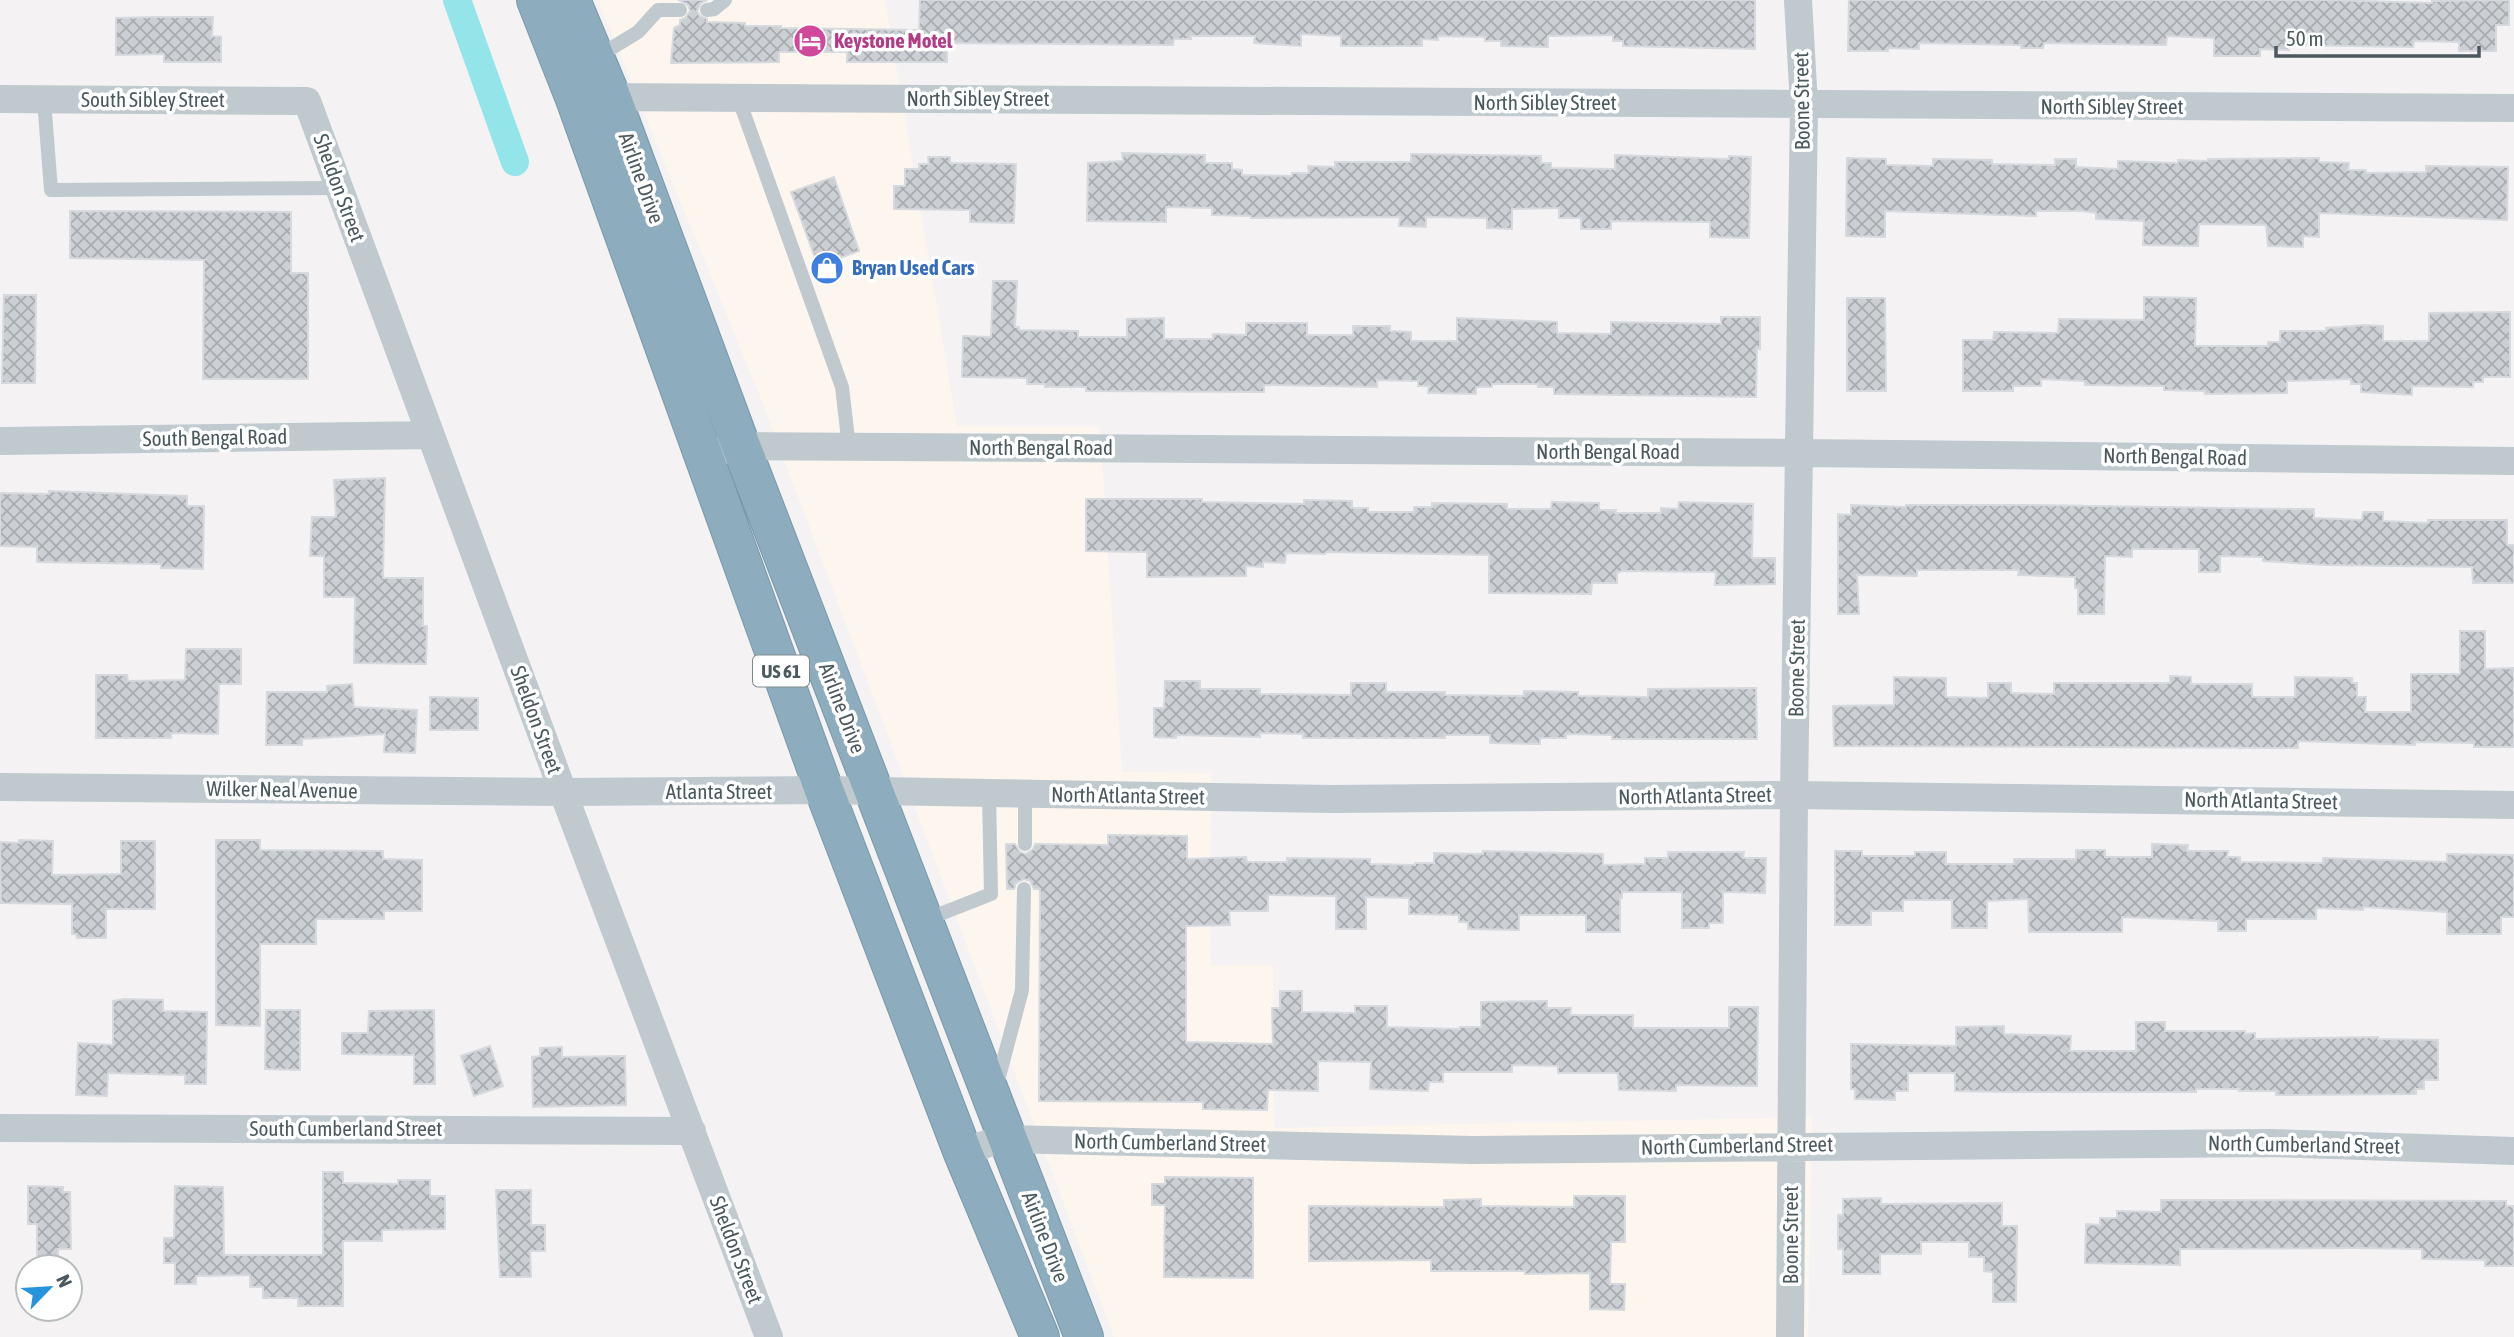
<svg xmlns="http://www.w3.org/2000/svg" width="2514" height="1337" viewBox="0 0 2514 1337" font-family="'Asap Condensed',sans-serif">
  <defs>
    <pattern id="building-cross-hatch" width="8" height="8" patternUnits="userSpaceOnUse" patternTransform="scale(1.75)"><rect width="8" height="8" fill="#ccd0d4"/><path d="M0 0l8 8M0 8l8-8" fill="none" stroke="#a8acaf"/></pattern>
  </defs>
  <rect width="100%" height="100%" fill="#f4f2f3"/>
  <!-- commercial -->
  <path fill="#fcf6ee" d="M 598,0 L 885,0 L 957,426 L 1100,427 L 1122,772 L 1211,773 L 1210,966 L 1273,965 L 1274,1128 L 1812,1117 L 1808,1337 L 1114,1337 L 764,406 Z"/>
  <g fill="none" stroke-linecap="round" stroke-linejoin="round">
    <!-- canal -->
    <path stroke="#94e5e9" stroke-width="28" d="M 457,0 L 515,162"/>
  </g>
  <!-- building -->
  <path fill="url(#building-cross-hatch)" stroke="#d6d9dd" stroke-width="2" d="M 679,0 L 707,0 L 701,3 L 697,11 L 700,16 L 707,19 L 707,22 L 745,23 L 745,26 L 781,26 L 781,28 L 919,30 L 920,0 L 1755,0 L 1755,49 L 1623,46 L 1623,41 L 1613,41 L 1613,35 L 1548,36 L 1548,47 L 1501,46 L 1501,41 L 1485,41 L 1485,37 L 1438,36 L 1438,40 L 1422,39 L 1422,46 L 1341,46 L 1341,36 L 1301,34 L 1301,46 L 1254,43 L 1255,36 L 1191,36 L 1191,39 L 1174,39 L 1173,45 L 947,43 L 947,62 L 847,62 L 847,52 L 779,52 L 779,62 L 671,63 L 674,28 L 680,25 L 680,20 L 685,18 L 690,11 L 688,5 Z
    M 1849,0 L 2325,0 L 2432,3 L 2432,1 L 2509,0 L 2509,25 L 2496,25 L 2496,51 L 2459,51 L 2459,42 L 2414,41 L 2413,47 L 2289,45 L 2289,50 L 2260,49 L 2260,56 L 2214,56 L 2214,38 L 2167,36 L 2166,45 L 2044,43 L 2043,48 L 2021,48 L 2021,45 L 1919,43 L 1919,49 L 1888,48 L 1888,51 L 1848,51 Z
    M 156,17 L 213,17 L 212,36 L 221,37 L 221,62 L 164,62 L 164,54 L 116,55 L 116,18 Z
    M 1122,153 L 1205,155 L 1205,163 L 1232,163 L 1232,169 L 1242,170 L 1242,175 L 1292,176 L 1292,173 L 1309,173 L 1308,166 L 1335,167 L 1335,162 L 1411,162 L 1411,154 L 1541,156 L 1541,163 L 1551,163 L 1551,168 L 1615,169 L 1615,155 L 1729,159 L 1729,156 L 1751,157 L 1749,238 L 1710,237 L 1710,222 L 1611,221 L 1611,229 L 1581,229 L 1581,218 L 1559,218 L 1559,208 L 1512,209 L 1512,229 L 1487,228 L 1487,218 L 1426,217 L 1426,227 L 1399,226 L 1400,217 L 1251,218 L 1251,216 L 1212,215 L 1212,208 L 1166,207 L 1166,222 L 1087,221 L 1088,163 L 1123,161 Z
    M 928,157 L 950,157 L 950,163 L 1016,164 L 1014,223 L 970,222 L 970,210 L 894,209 L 894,186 L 905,186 L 905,169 L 919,169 L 919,164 L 929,164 Z
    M 1847,158 L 1886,159 L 1886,165 L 1933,166 L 1933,159 L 1992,160 L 1992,164 L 2055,165 L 2055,159 L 2076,159 L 2076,167 L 2118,169 L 2118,161 L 2178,163 L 2178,160 L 2207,161 L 2208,159 L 2319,158 L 2319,162 L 2349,163 L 2348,170 L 2366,170 L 2366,173 L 2426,172 L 2426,166 L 2508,167 L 2507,220 L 2319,213 L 2319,237 L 2303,236 L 2303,247 L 2268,246 L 2266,225 L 2199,224 L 2198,246 L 2143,245 L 2144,221 L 2096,219 L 2096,213 L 2083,211 L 2036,211 L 2036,216 L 1885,211 L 1885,237 L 1846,236 Z
    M 834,177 L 859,251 L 818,266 L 791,192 Z
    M 70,211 L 291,212 L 291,273 L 308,273 L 308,379 L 203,379 L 204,260 L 70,258 Z
    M 993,281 L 1017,281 L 1015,327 L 1019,327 L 1019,330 L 1078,331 L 1078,337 L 1127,337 L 1127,319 L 1164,318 L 1164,339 L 1213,339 L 1213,334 L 1246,335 L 1246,323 L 1307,323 L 1307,335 L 1353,335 L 1353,326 L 1390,326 L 1390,331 L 1411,332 L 1411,341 L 1457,341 L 1457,318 L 1557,322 L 1557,333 L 1611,334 L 1611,322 L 1721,324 L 1721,317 L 1760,317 L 1760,349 L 1757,348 L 1756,397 L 1554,394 L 1554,387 L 1538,387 L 1538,384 L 1492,384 L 1492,387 L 1476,387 L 1476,394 L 1428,393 L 1429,386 L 1418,386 L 1418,381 L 1377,380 L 1377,387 L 1264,385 L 1264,392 L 1086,391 L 1086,387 L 1045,387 L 1045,384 L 1027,384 L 1027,378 L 962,377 L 963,336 L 991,337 Z
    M 4,295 L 36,295 L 35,383 L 2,383 Z
    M 2144,297 L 2196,298 L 2195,346 L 2268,346 L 2268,342 L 2280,342 L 2280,331 L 2326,331 L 2326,328 L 2365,325 L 2383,326 L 2383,341 L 2429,341 L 2429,313 L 2510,312 L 2510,377 L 2483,377 L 2483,382 L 2473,382 L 2473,387 L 2412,386 L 2412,395 L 2361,392 L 2361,384 L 2351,384 L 2351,379 L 2287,381 L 2287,393 L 2205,394 L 2205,391 L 2164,390 L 2164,386 L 2085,385 L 2085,381 L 2041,379 L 2041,386 L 2013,386 L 2013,391 L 1963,391 L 1963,340 L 1993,340 L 1994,332 L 2058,333 L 2059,319 L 2144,320 Z
    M 1847,298 L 1885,298 L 1886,391 L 1847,391 Z
    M 385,478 L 383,578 L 423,578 L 423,626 L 427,626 L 426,664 L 354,663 L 355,597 L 324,597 L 324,556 L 310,556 L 312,517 L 336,517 L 334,480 Z
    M 49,491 L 187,496 L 187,506 L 204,506 L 203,569 L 161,568 L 161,564 L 37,562 L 37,547 L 0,546 L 0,493 L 49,494 Z
    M 1086,499 L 1202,499 L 1202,502 L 1304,504 L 1304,500 L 1352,501 L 1352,508 L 1368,508 L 1368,512 L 1414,512 L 1414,507 L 1432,507 L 1432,503 L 1507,504 L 1507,509 L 1551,509 L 1552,502 L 1599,503 L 1599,510 L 1616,510 L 1615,513 L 1661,513 L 1661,508 L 1678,509 L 1679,502 L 1753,504 L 1752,558 L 1775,558 L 1775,584 L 1715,585 L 1716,572 L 1622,571 L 1617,573 L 1617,583 L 1592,583 L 1591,594 L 1489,593 L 1489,555 L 1326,552 L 1325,554 L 1286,553 L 1285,563 L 1263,562 L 1263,567 L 1246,566 L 1246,576 L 1147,577 L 1147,552 L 1086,551 Z
    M 1851,505 L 1906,507 L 1906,505 L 2028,505 L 2295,509 L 2314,509 L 2314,518 L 2362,520 L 2363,512 L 2383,512 L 2383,521 L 2428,523 L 2428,520 L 2507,520 L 2507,545 L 2514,545 L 2514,583 L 2473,583 L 2472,567 L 2326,565 L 2263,561 L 2263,557 L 2220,556 L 2220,572 L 2199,572 L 2199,549 L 2132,549 L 2132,557 L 2105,556 L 2104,614 L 2078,614 L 2078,588 L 2075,588 L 2075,577 L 2018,575 L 2019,570 L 1917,570 L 1917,576 L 1857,575 L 1859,614 L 1838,614 L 1838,514 L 1851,515 Z
    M 2460,631 L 2485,631 L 2485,669 L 2514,668 L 2514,747 L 2474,747 L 2474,743 L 2415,742 L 2415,745 L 2298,741 L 2298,748 L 1834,746 L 1833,706 L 1894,705 L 1894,677 L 1946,678 L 1946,697 L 1988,698 L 1988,683 L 2011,683 L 2011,693 L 2054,694 L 2054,683 L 2170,683 L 2170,676 L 2191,677 L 2191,684 L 2252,684 L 2252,697 L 2295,697 L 2295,677 L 2352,678 L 2352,683 L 2357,683 L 2357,697 L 2366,697 L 2365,712 L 2411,712 L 2411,674 L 2460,674 Z
    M 186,649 L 241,649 L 241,684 L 219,684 L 218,734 L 171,733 L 171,738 L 96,738 L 96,675 L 127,675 L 128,681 L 185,680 Z
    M 1165,681 L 1200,681 L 1200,689 L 1260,689 L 1260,694 L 1351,695 L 1351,683 L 1386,683 L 1386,692 L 1445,692 L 1445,695 L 1524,696 L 1524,691 L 1578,692 L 1578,696 L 1648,697 L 1648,689 L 1756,688 L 1757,739 L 1612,739 L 1612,735 L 1566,734 L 1566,738 L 1540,738 L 1540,744 L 1490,743 L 1490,735 L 1445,735 L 1445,738 L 1303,738 L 1303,734 L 1260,733 L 1260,737 L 1176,735 L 1176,738 L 1154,737 L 1154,708 L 1164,708 Z
    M 352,684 L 354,707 L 417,710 L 415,753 L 384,752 L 385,734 L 302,739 L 302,745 L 266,745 L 267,692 L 327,692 L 327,686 Z
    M 430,697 L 478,698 L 478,730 L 430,730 Z
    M 1108,835 L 1187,836 L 1187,859 L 1246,857 L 1247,862 L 1287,862 L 1287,858 L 1370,859 L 1370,864 L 1415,865 L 1415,863 L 1434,863 L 1434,853 L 1483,854 L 1483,851 L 1603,854 L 1603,865 L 1645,864 L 1645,858 L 1668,858 L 1668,852 L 1744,852 L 1743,858 L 1766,858 L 1765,893 L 1723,892 L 1723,923 L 1709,923 L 1709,928 L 1682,928 L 1682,892 L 1622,892 L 1622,898 L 1620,898 L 1620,932 L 1586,932 L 1586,915 L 1519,915 L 1519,930 L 1468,929 L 1468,922 L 1459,922 L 1459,915 L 1409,914 L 1409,898 L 1366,897 L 1366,929 L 1336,929 L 1336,896 L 1270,895 L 1268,896 L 1268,911 L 1229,911 L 1230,925 L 1186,926 L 1186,1042 L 1273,1044 L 1272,1008 L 1280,1008 L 1280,991 L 1302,991 L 1302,1012 L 1355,1013 L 1355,1006 L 1387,1006 L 1387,1027 L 1460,1029 L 1460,1027 L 1481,1027 L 1481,1002 L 1547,1001 L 1547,1008 L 1571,1008 L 1570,1015 L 1633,1015 L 1633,1028 L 1729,1028 L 1729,1007 L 1758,1007 L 1757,1086 L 1676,1085 L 1676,1091 L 1619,1090 L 1618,1073 L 1558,1073 L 1558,1066 L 1512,1065 L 1512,1072 L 1443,1072 L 1443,1082 L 1429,1082 L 1428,1091 L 1370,1089 L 1371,1062 L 1318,1061 L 1318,1091 L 1268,1090 L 1267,1110 L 1203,1109 L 1203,1102 L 1039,1101 L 1040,889 L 1034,889 L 1030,881 L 1024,879 L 1016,883 L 1014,889 L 1007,889 L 1006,844 L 1015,844 L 1020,852 L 1026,854 L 1033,849 L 1035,844 L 1108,845 Z
    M 19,840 L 53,841 L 52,875 L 121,874 L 121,841 L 155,841 L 155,909 L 106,909 L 106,938 L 77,938 L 76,934 L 72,934 L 72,904 L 1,903 L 0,842 L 19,843 Z
    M 216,840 L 260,840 L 260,850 L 383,851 L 383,859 L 422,860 L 422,911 L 384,911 L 384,919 L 316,919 L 316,944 L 260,944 L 260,1026 L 216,1025 Z
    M 2152,844 L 2188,845 L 2187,851 L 2228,851 L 2227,857 L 2240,857 L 2240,862 L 2323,863 L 2323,858 L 2447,862 L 2447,854 L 2514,855 L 2514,917 L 2501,917 L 2501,934 L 2447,934 L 2447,912 L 2363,907 L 2363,910 L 2316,908 L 2316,919 L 2246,919 L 2246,931 L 2218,931 L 2218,921 L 2122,917 L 2122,932 L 2029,932 L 2028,899 L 1987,901 L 1987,928 L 1952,928 L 1952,900 L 1903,900 L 1903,911 L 1871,911 L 1871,925 L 1835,925 L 1835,851 L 1862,851 L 1862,856 L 1915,856 L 1915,852 L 1946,852 L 1946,864 L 2014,864 L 2014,859 L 2076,859 L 2076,850 L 2105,850 L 2105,857 L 2152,857 Z
    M 124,999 L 163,1000 L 163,1011 L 207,1012 L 206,1084 L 185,1084 L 185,1075 L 108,1073 L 107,1096 L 76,1095 L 78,1043 L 113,1045 L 113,1001 Z
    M 266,1010 L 300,1010 L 300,1070 L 265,1069 Z
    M 434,1010 L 435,1084 L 414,1084 L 414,1055 L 342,1054 L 342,1033 L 368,1033 L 369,1011 Z
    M 2136,1022 L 2165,1022 L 2165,1031 L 2245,1031 L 2245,1034 L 2255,1033 L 2255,1039 L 2378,1037 L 2378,1039 L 2438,1040 L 2438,1080 L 2424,1080 L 2424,1089 L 2416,1089 L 2416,1094 L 2276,1095 L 2276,1091 L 2239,1091 L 2239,1089 L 2196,1089 L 2196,1092 L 2007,1092 L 1955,1091 L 1955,1073 L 1908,1073 L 1908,1091 L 1895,1091 L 1895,1100 L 1855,1099 L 1855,1089 L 1851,1089 L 1851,1044 L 1956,1046 L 1956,1027 L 2004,1026 L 2004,1034 L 2071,1036 L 2070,1051 L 2136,1051 Z
    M 490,1046 L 503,1086 L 474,1096 L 461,1056 Z
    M 562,1047 L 562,1057 L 625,1056 L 626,1105 L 533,1107 L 532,1057 L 540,1056 L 540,1048 Z
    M 323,1172 L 343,1172 L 343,1183 L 398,1184 L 398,1180 L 430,1180 L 430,1196 L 445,1196 L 445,1229 L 382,1230 L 382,1241 L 343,1241 L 343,1306 L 298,1306 L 298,1298 L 263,1298 L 263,1287 L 250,1287 L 250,1275 L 196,1276 L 196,1284 L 175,1284 L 175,1263 L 164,1263 L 164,1238 L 174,1238 L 175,1186 L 223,1187 L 224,1255 L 323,1255 Z
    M 1165,1177 L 1253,1178 L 1253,1278 L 1164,1277 L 1165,1205 L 1152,1205 L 1152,1184 L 1165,1184 Z
    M 28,1186 L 63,1187 L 63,1192 L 70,1192 L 71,1249 L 58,1249 L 58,1267 L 37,1267 L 37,1224 L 28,1224 Z
    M 496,1190 L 531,1190 L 531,1225 L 545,1225 L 545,1251 L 530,1251 L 531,1277 L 500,1277 Z
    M 1574,1196 L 1625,1196 L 1625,1242 L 1611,1242 L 1610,1284 L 1625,1284 L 1624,1310 L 1590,1309 L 1590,1273 L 1525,1274 L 1525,1271 L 1431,1271 L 1431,1260 L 1309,1261 L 1309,1206 L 1444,1207 L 1444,1200 L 1481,1199 L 1481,1206 L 1574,1207 Z
    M 1881,1198 L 1881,1204 L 2002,1203 L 2002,1226 L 2017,1226 L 2016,1302 L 1993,1302 L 1993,1272 L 1984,1271 L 1984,1257 L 1969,1257 L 1969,1242 L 1921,1242 L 1921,1254 L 1880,1254 L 1880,1274 L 1843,1274 L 1843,1249 L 1838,1249 L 1838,1215 L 1843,1215 L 1843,1199 Z
    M 2161,1200 L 2506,1201 L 2506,1206 L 2514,1206 L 2514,1266 L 2485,1266 L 2485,1260 L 2422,1259 L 2422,1249 L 2353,1248 L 2180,1249 L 2180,1265 L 2085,1263 L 2086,1224 L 2100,1225 L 2100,1218 L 2117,1218 L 2117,1211 L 2161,1212 Z"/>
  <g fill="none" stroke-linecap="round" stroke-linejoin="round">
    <defs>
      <path id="highway" d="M 536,0 L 575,99 L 824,790 L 963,1153 L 1040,1337
        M 571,0 L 611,96 L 741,446 L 1084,1337"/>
    </defs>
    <!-- highway casing -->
    <use href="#highway" stroke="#7898a9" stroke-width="40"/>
    <!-- lane -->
    <path stroke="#bfc9ce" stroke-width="14" d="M 707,10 L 714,9 L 725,0
      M 597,57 L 638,32 L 658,10 L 680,10
      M 738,97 L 842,387 L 849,447
      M 44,100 L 51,190 L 339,188
      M 1025,794 L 1025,844
      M 925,920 L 991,894 L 989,794
      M 996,1088 L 1022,990 L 1024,889"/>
    <!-- street -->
    <path stroke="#bfc9ce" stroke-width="28" d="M 595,97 L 2514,108
      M 0,99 L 307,101 L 563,792 L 769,1337
      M 0,441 L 430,435
      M 723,450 L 741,446 L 1800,453 L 2514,461
      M 0,787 L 563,792 L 824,790 L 1333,799 L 1794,795 L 2514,805
      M 0,1128 L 692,1131
      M 963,1153 L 994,1141 L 1007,1139 L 1472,1150 L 2271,1143 L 2514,1151
      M 1790,1337 L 1794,795 L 1804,105 L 1798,0"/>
    <!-- highway -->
    <use href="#highway" stroke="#8dadbe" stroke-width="38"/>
  </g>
  <!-- icons -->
  <defs>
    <symbol id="hotel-disc" viewBox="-11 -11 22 22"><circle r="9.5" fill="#d1479c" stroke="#fff"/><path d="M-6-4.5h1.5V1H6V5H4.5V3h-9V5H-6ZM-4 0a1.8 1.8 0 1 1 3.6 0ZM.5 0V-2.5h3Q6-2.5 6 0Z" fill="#fff"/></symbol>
    <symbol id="shop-disc" viewBox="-11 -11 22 22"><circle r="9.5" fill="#3f7fe0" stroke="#fff"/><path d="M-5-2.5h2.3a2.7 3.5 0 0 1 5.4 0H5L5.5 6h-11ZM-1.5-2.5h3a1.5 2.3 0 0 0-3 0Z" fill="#fff"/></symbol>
  </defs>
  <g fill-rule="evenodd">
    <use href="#hotel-disc" x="791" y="22" width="38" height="38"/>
    <use href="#shop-disc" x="808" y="249" width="38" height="38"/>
  </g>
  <g text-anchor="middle" stroke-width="7" stroke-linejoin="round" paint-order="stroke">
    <!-- shield labels -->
    <rect fill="#fff" stroke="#818b8f" stroke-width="2" x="753" y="655.5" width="56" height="31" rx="5"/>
    <g font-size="19" font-weight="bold" fill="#4b595f">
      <text x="781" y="678">US 61</text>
    </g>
    <!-- hotel labels -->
    <g font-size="21" font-weight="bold" fill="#b23c85" stroke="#fff" text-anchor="start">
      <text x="834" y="48">Keystone Motel</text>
    </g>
    <!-- street labels -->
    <g font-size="21" fill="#4b595f" stroke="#fff">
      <text x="978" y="106">North Sibley Street</text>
      <text x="153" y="107">South Sibley Street</text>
      <text transform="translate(1802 101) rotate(-91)" y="7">Boone Street</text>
      <text x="1545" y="110">North Sibley Street</text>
      <text x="2112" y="114">North Sibley Street</text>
      <text transform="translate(641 178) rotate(70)" y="7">Airline Drive</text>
      <text transform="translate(339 188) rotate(70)" y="7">Sheldon Street</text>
      <text transform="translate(215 438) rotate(-1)" y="7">South Bengal Road</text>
      <text x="1041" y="455">North Bengal Road</text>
      <text x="1608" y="459">North Bengal Road</text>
      <text transform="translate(2175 457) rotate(1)" y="7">North Bengal Road</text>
      <text transform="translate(1797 668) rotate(-89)" y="7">Boone Street</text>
      <text transform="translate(842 708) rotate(69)" y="7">Airline Drive</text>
      <text transform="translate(536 720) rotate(70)" y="7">Sheldon Street</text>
      <text transform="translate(282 790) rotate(1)" y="7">Wilker Neal Avenue</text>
      <text x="719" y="799">Atlanta Street</text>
      <text transform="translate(1128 796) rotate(1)" y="7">North Atlanta Street</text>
      <text transform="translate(1695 796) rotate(-1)" y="7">North Atlanta Street</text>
      <text transform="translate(2261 801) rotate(1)" y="7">North Atlanta Street</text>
      <text x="346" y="1136">South Cumberland Street</text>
      <text transform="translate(1170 1143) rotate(1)" y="7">North Cumberland Street</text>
      <text transform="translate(2304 1145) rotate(1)" y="7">North Cumberland Street</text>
      <text transform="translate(1737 1146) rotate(-1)" y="7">North Cumberland Street</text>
      <text transform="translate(1791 1235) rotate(-90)" y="7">Boone Street</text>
      <text transform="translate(1045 1237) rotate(69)" y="7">Airline Drive</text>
      <text transform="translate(736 1250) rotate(69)" y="7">Sheldon Street</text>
    </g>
    <!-- shop labels -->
    <g font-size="21" font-weight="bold" fill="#366cbe" stroke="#fff" text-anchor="start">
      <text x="852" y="275">Bryan Used Cars</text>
    </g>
  </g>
  <!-- north arrow -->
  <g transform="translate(49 1288) rotate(65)"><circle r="33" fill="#ffffff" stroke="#b7bdbf" stroke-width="2"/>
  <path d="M0-5L12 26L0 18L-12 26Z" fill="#2494dd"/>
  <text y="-10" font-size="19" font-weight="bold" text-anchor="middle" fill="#4b595f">N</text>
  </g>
  <!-- scale -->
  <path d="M2276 46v10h203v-10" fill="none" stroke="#4b595f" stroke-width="3.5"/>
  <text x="2286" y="46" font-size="21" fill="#4b595f" stroke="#ffffff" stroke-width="5" paint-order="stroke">50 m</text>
</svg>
